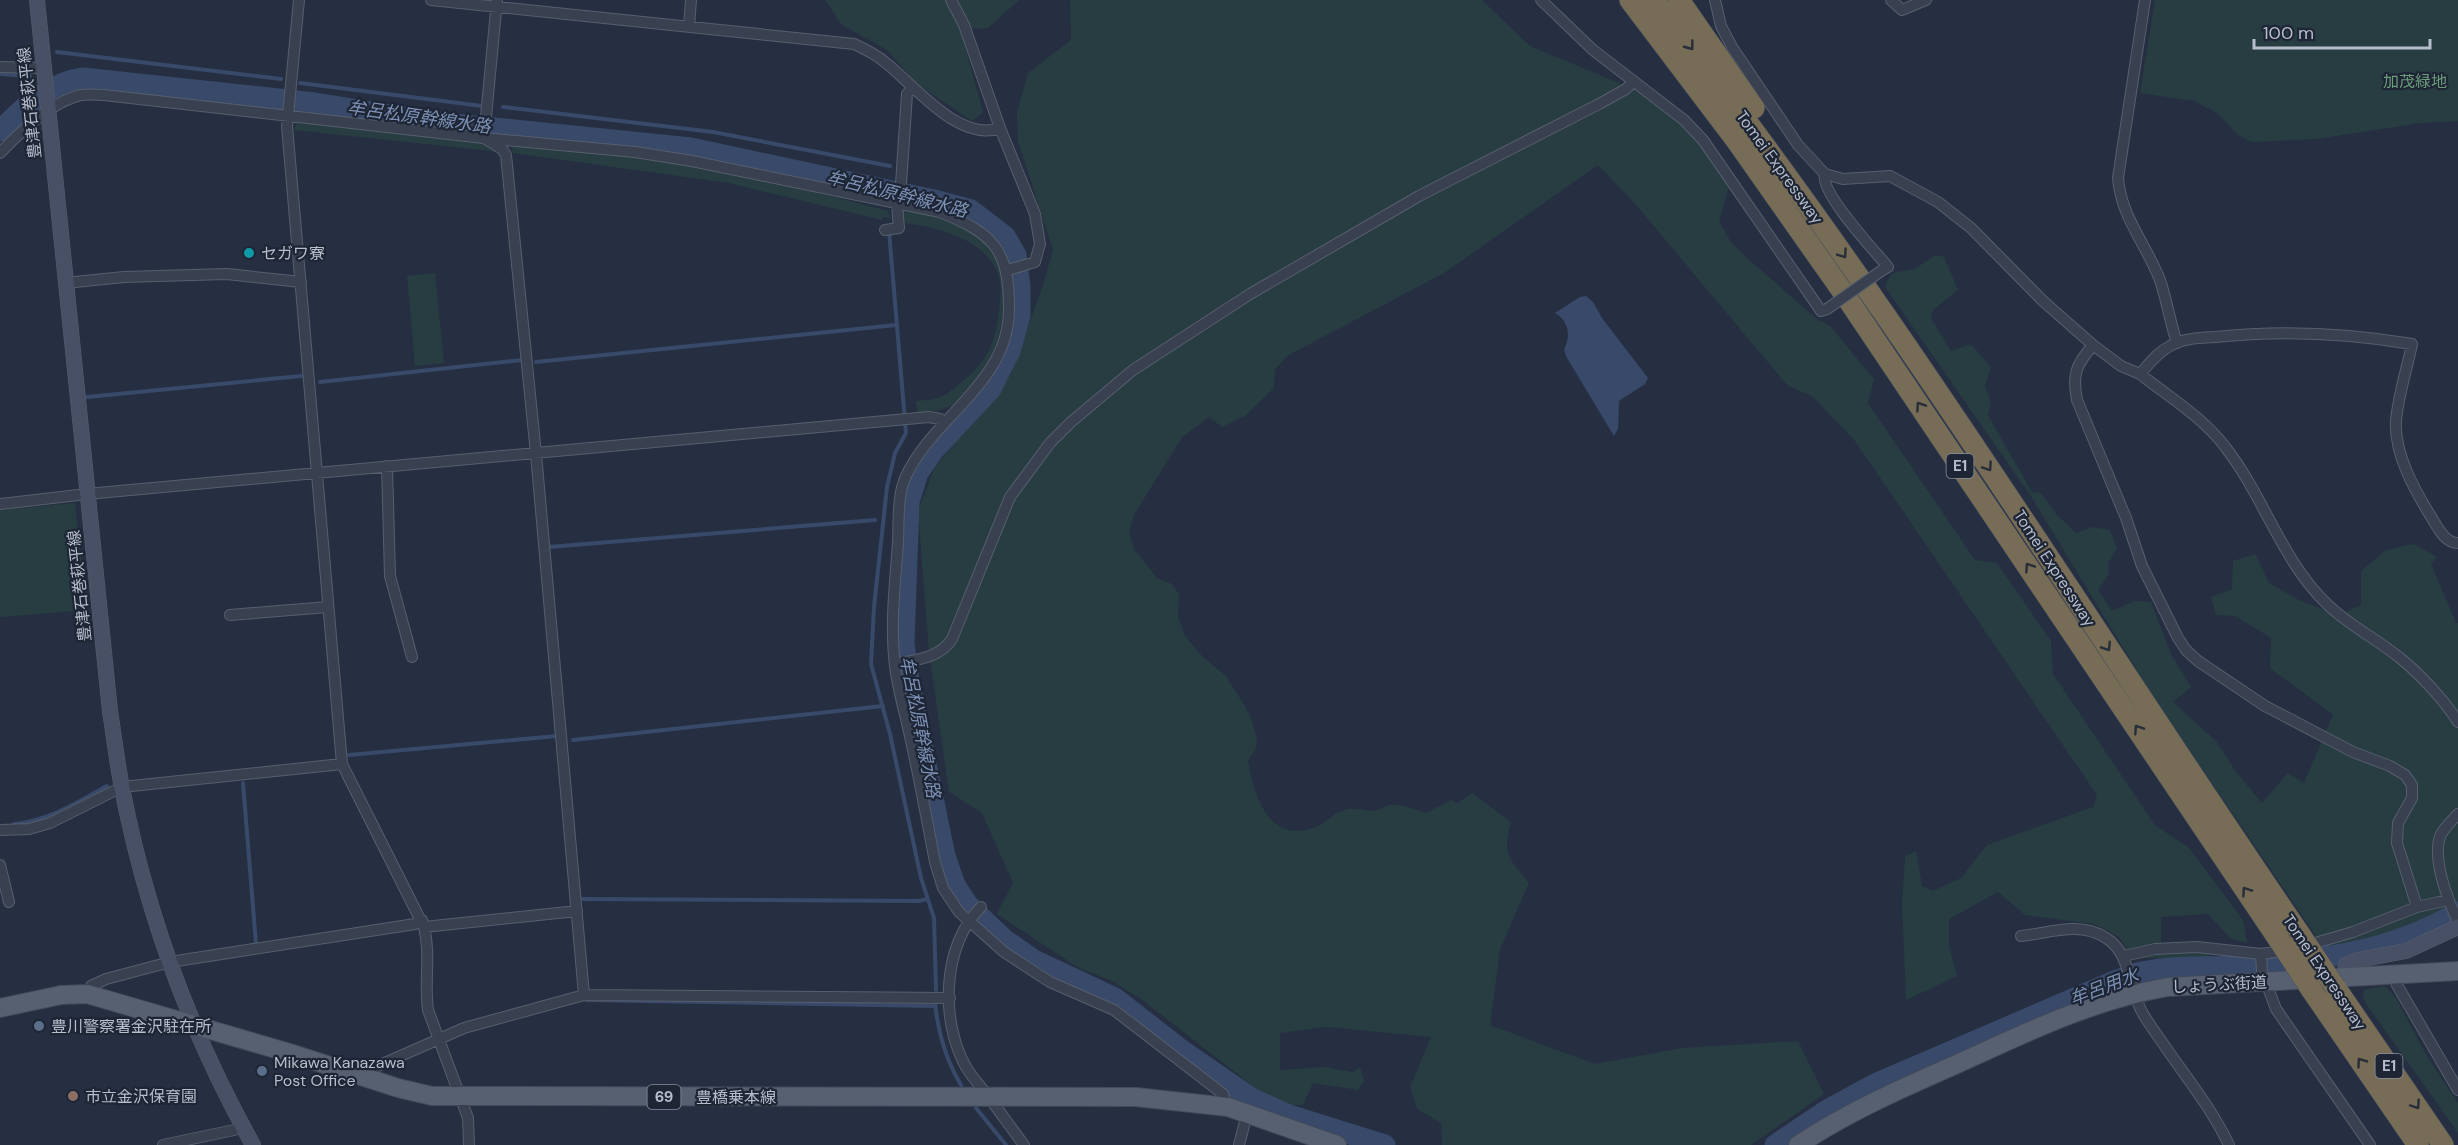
<svg xmlns="http://www.w3.org/2000/svg" width="2458" height="1145" viewBox="0 0 2458 1145" font-family="'DM Sans','Noto Sans JP',sans-serif">
  <rect width="100%" height="100%" fill="#252f41"/>
  <!-- green -->
  <path fill="#273d42" d="M 825,0 L 945,0 L 960,28 L 983,112 L 972,121 L 917,84 L 887,50 L 842,25 Z
    M 957,0 L 1019,0 L 988,28 L 971,29 Z
    M 1070,0 L 1482,0 L 1530,46 L 1648,95 L 1688,129 L 1730,183 L 1719,222 L 1731,242 L 1746,257 L 1817,319 L 1830,326 L 1874,379 L 1868,403 L 1975,560 L 1997,563 L 2051,641 L 2053,674 L 2155,825 L 2189,848 L 2243,920 L 2247,943 L 2230,938 L 2208,914 L 2161,917 L 2161,947 L 2203,952 L 2214,958 L 2132,958 L 2119,937 L 2094,924 L 2025,915 L 1998,892 L 1949,919 L 1949,946 L 1957,976 L 1906,1000 L 1902,903 L 1905,856 L 1916,851 L 1922,886 L 1933,891 L 1961,878 L 1987,845 L 2093,807 L 2097,795 L 1855,441 L 1813,397 L 1787,385 L 1638,207 L 1598,165 L 1444,273 L 1287,356 L 1275,370 L 1274,388 L 1245,416 L 1222,427 L 1209,417 L 1182,437 L 1134,515 L 1129,532 L 1134,549 L 1157,578 L 1172,584 L 1179,594 L 1178,616 L 1185,636 L 1203,657 L 1225,675 L 1245,706 L 1252,721 L 1257,740 L 1256,748 L 1248,760 C 1254,797 1270,847 1318,826 C 1326,822 1333,814 1341,811 C 1353,806 1362,811 1373,811 C 1379,811 1384,806 1390,805 C 1400,803 1416,810 1426,813 L 1451,800 L 1458,803 L 1472,793 L 1511,822 C 1502,854 1509,859 1529,883 L 1500,949 L 1490,1025 L 1595,1064 L 1683,1048 L 1798,1041 L 1824,1094 L 1751,1145 L 1442,1145 L 1441,1123 L 1417,1109 L 1410,1087 L 1431,1037 L 1327,1027 L 1280,1033 L 1280,1070 L 1324,1067 L 1353,1072 L 1360,1067 L 1364,1081 L 1358,1090 L 1313,1083 L 1303,1105 L 1288,1105 L 1263,1094 L 1141,999 L 1112,981 L 1077,967 L 997,914 L 1013,883 L 982,813 L 949,792 L 929,652 L 918,511 L 935,467 L 1011,374 L 1043,285 L 1053,250 L 1018,141 L 1017,112 L 1028,73 L 1071,40 Z
    M 2155,0 L 2458,0 L 2458,121 L 2421,123 L 2316,139 L 2252,142 L 2238,135 L 2217,113 L 2194,101 L 2140,93 Z
    M 297,121 L 482,141 L 502,156 L 491,151 L 294,130 Z
    M 514,144 C 570,150 627,155 682,164 C 752,176 820,193 888,211 L 891,218 L 883,217 L 882,220 L 729,183 L 513,153 L 511,147 Z
    M 904,210 C 931,215 973,225 992,247 C 1002,260 1004,275 1004,291 C 1006,332 989,374 957,402 C 946,411 931,411 918,413 L 916,401 C 925,400 936,400 943,396 C 950,392 956,386 962,382 C 988,360 995,344 999,311 C 1001,294 1003,277 992,262 C 973,236 936,228 906,223 L 902,218 Z
    M 1936,255 L 1944,257 L 1958,290 L 1933,310 L 1931,318 L 1951,351 L 1971,344 L 1991,367 L 1985,386 L 1991,402 L 1988,415 L 2032,492 L 2041,493 L 2056,514 L 2076,533 L 2093,527 L 2110,530 L 2117,548 L 2108,563 L 2109,574 L 2098,590 L 2112,611 L 2135,601 L 2151,602 L 2171,654 L 2191,687 L 2173,702 L 2216,741 L 2236,772 L 2262,803 L 2288,773 L 2304,783 L 2333,715 L 2270,668 L 2271,638 L 2235,616 L 2216,615 L 2211,597 L 2232,589 L 2233,561 L 2255,554 L 2269,583 L 2299,600 L 2338,615 L 2361,605 L 2361,571 L 2386,550 L 2414,544 L 2437,557 L 2431,564 L 2456,623 L 2458,623 L 2458,903 C 2416,924 2373,949 2324,948 L 2150,692 L 2032,498 L 1885,287 C 1891,269 1894,273 1910,270 C 1919,268 1928,259 1936,255 Z
    M 435,273 L 444,363 L 415,366 L 407,276 Z
    M 75,503 L 87,610 L 0,617 L 0,510 Z
    M 2385,986 L 2396,998 L 2428,1058 L 2458,1103 L 2458,1133 L 2363,999 L 2364,990 Z"/>
  <!-- water -->
  <path fill="#384969" d="M 1586,296 L 1593,302 L 1602,318 L 1648,378 L 1645,384 L 1619,401 L 1618,429 L 1614,436 L 1567,358 L 1564,350 C 1571,336 1569,321 1555,313 L 1580,297 Z"/>
  <g fill="none" stroke-linecap="round" stroke-linejoin="round">
    <!-- stream -->
    <path stroke="#384969" stroke-width="4" d="M 57,52 L 281,79
      M 0,74 L 30,76
      M 300,83 L 482,106
      M 503,107 L 713,132 L 890,166
      M 889,231 L 906,433 L 895,453 L 887,487 L 874,607 L 871,664 L 890,734 L 921,878 L 934,918 L 936,990
      M 536,362 L 896,325
      M 320,382 L 522,360
      M 87,397 L 301,376
      M 549,547 L 875,520
      M 573,740 L 883,706
      M 349,755 L 557,736
      M 243,783 L 256,944
      M 14,824 C 49,821 76,803 107,786
      M 583,899 L 919,901 L 927,899
      M 587,1000 L 935,1006
      M 935,1003 C 938,1032 946,1060 961,1085
      M 976,1108 L 1006,1145"/>
    <!-- river -->
    <path stroke="#384969" stroke-width="21" d="M 0,131 C 22,108 50,82 83,78 L 315,103 L 435,122 L 691,148 L 934,200 L 971,210 L 1005,236 L 1016,255 L 1020,286 L 1020,316 L 1010,351 L 991,389 L 934,450 L 918,473 L 909,502 L 904,644 L 909,681 L 945,856 L 955,885 L 968,905 L 1004,939 L 1034,960 L 1115,998 L 1183,1051 L 1251,1098 L 1289,1115 L 1385,1145
      M 1775,1145 L 1827,1110 L 1875,1084 L 2117,980 C 2127,977 2137,972 2148,971 C 2177,965 2209,968 2239,966 C 2315,961 2392,952 2458,912"/>
    <defs>
      <path id="street" d="M 299,0 L 287,126 L 342,764 L 424,927 C 431,955 424,982 428,1010 L 468,1118 L 469,1145
        M 431,0 L 854,44 C 865,49 877,55 886,63 C 914,85 959,143 1000,128
        M 497,0 L 484,138 L 502,149 L 506,155 L 536,454 L 584,995
        M 951,0 L 964,25 L 1000,128 L 1035,214 L 1040,244 L 1035,262 L 1008,270
        M 1541,0 L 1593,50 L 1684,120 L 1703,140 L 1821,311 L 1827,309
        M 1715,0 L 1721,26 L 1732,47 L 1798,145 L 1825,174 L 1843,179 L 1890,176 L 1938,202 L 1971,228 L 2043,301 L 2093,345 L 2121,366 L 2140,374 C 2149,364 2158,352 2170,346 C 2183,338 2200,338 2215,337 C 2280,330 2347,333 2412,344 C 2407,369 2398,396 2396,421 C 2394,453 2414,489 2430,515 C 2437,526 2444,543 2458,543
        M 1891,0 L 1902,10 L 1926,0
        M 2145,0 L 2118,178 C 2121,217 2146,244 2160,280 C 2167,301 2170,322 2177,343
        M 689,27 L 691,0
        M 0,67 L 44,68
        M 0,153 C 20,132 52,101 81,95 C 88,94 97,95 104,95 L 484,138 L 635,152 L 692,161 L 940,212 C 994,234 1009,249 1009,309 C 1009,383 934,416 906,476 C 897,495 899,522 898,543 C 895,584 890,625 895,666 C 898,691 906,716 911,741 C 920,781 927,821 935,862 L 943,888 L 959,912 L 1004,952 L 1050,982 L 1114,1010 L 1223,1094 L 1228,1107
        M 1825,174 C 1819,192 1875,251 1888,267 L 1881,271
        M 885,230 L 899,228 L 897,205 L 901,184 L 907,94 L 912,88
        M 65,283 L 124,277 L 227,274 L 301,282
        M 2093,345 C 2076,365 2072,374 2077,400 L 2126,518 L 2142,566 L 2178,638 L 2186,650 L 2198,661 L 2265,706 L 2353,752 L 2390,766 L 2405,775 L 2412,785 L 2412,798 L 2398,823 L 2397,843 L 2417,907
        M 2140,374 C 2169,397 2204,418 2226,448 C 2264,497 2282,561 2327,604 C 2348,625 2377,639 2400,658 C 2420,674 2445,701 2458,722
        M 387,466 L 390,576 L 412,657
        M 0,504 L 87,494 L 929,417 L 940,419 L 945,423
        M 230,615 L 328,607
        M 895,664 C 916,660 940,658 952,639 L 1010,497 L 1050,443 L 1071,422 L 1133,370 L 1250,294 L 1419,196 L 1599,104 L 1626,89 L 1634,81
        M 2458,814 C 2451,822 2441,830 2439,840 C 2434,864 2448,900 2458,922
        M 0,830 L 29,829 L 50,823 L 122,787 L 342,764
        M 0,865 L 9,902
        M 981,907 C 942,945 940,1021 966,1067 C 972,1077 981,1087 988,1096 C 1000,1112 1012,1129 1024,1145
        M 424,927 L 577,911
        M 2021,936 C 2050,933 2079,921 2106,938 C 2130,952 2129,987 2141,1010 C 2147,1022 2156,1033 2164,1045 C 2186,1077 2212,1109 2229,1145
        M 2305,946 L 2353,932 L 2417,907 L 2448,900
        M 2290,950 L 2261,954 L 2262,972 L 2276,1009 L 2370,1145
        M 2124,956 L 2155,949 L 2197,947 L 2261,954
        M 2394,974 L 2397,985 L 2458,1090
        M 87,994 L 91,986 L 106,979 L 170,962 L 415,924 L 422,920
        M 362,1077 L 371,1069 L 464,1028 L 584,995 L 950,998
        M 163,1145 L 234,1130 L 242,1126
        M 1239,1145 L 1247,1114"/>
      <path id="secondary" d="M 37,0 L 110,711 C 114,737 117,762 122,788 C 146,912 191,1034 253,1145
        M 2344,977 L 2346,965 L 2358,960 L 2406,951 L 2458,927"/>
      <path id="primary" d="M 0,1008 L 61,995 L 87,994 L 293,1054 L 398,1088 L 432,1096 L 1136,1097 L 1228,1107 L 1337,1145
        M 1798,1145 C 1848,1112 1902,1088 1957,1064 C 2027,1032 2092,1000 2168,987 L 2458,971"/>
      <path id="highway" d="M 1630,0 L 1736,140 L 1845,295 L 2279,940
        M 1654,0 C 1889,298 2087,623 2301,936
        M 1679,0 L 1754,108
        M 2335,987 L 2443,1145
        M 2311,989 L 2418,1145"/>
    </defs>
    <!-- street casing -->
    <use href="#street" stroke="#575f6e" stroke-width="12"/>
    <!-- secondary casing -->
    <use href="#secondary" stroke="#575f6e" stroke-width="16"/>
    <!-- primary casing -->
    <use href="#primary" stroke="#434a5a" stroke-width="20"/>
    <!-- highway casing -->
    <use href="#highway" stroke="#444c5b" stroke-width="22"/>
    <!-- street -->
    <use href="#street" stroke="#394151" stroke-width="10"/>
    <!-- secondary -->
    <use href="#secondary" stroke="#475064" stroke-width="15"/>
    <!-- primary -->
    <use href="#primary" stroke="#576071" stroke-width="18"/>
    <!-- highway -->
    <use href="#highway" stroke="#776c56" stroke-width="21"/>
    <defs>
      <path id="street-bridge" d="M 1827,309 L 1881,271"/>
      <path id="highway-bridge" d="M 2301,936 L 2335,987
        M 2279,940 L 2311,989"/>
    </defs>
    <!-- street-bridge casing -->
    <use href="#street-bridge" stroke="#575f6e" stroke-width="12" stroke-linecap="butt"/>
    <!-- highway-bridge casing -->
    <use href="#highway-bridge" stroke="#444c5b" stroke-width="22" stroke-linecap="butt"/>
    <!-- street-bridge -->
    <use href="#street-bridge" stroke="#394151" stroke-width="10"/>
    <!-- highway-bridge -->
    <use href="#highway-bridge" stroke="#776c56" stroke-width="21"/>
  </g>
  <!-- one-way arrows -->
  <defs><path id="oneway-chevron" d="M-2-3.5L2.5 0L-2 3.5" fill="none" stroke-width="1.6" stroke-linecap="round" stroke-linejoin="round" transform="scale(1.5)"/></defs>
  <g stroke="#272d39">
    <use href="#oneway-chevron" transform="translate(1690 46) rotate(53)"/>
    <use href="#oneway-chevron" transform="translate(1843 254) rotate(55)"/>
    <use href="#oneway-chevron" transform="translate(1920 406) rotate(-124)"/>
    <use href="#oneway-chevron" transform="translate(1988 467) rotate(56)"/>
    <use href="#oneway-chevron" transform="translate(2029 567) rotate(-124)"/>
    <use href="#oneway-chevron" transform="translate(2107 647) rotate(57)"/>
    <use href="#oneway-chevron" transform="translate(2138 729) rotate(-124)"/>
    <use href="#oneway-chevron" transform="translate(2246 891) rotate(-124)"/>
    <use href="#oneway-chevron" transform="translate(2361 1062) rotate(-125)"/>
    <use href="#oneway-chevron" transform="translate(2416 1105) rotate(56)"/>
  </g>
  <!-- markers -->
  <circle fill="#0f9aa8" stroke="#1e2636" stroke-width="2" cx="249" cy="253" r="6"/>
  <g fill="#5c6f8a" stroke="#1e2636" stroke-width="2">
    <circle cx="39" cy="1026" r="6"/>
    <circle cx="262" cy="1071" r="6"/>
  </g>
  <circle fill="#8d6e63" stroke="#1e2636" stroke-width="2" cx="73" cy="1096" r="6"/>
  <g text-anchor="middle" stroke-width="4.5" stroke-linejoin="round" paint-order="stroke">
    <!-- shield labels -->
    <g fill="#1e2636" stroke="#88909e" stroke-width="1.5">
      <rect x="1946.5" y="454" width="27" height="24" rx="4.5"/>
      <rect x="2375.5" y="1054" width="27" height="24" rx="4.5"/>
      <rect x="647.5" y="1085" width="33" height="24" rx="4.5"/>
    </g>
    <g font-size="15" font-weight="bold" fill="#b6bdcb">
      <text x="1960" y="471">E1</text>
      <text x="2389" y="1071">E1</text>
      <text x="664" y="1102">69</text>
    </g>
    <!-- park labels -->
    <g font-size="16" fill="#6c9d7a" stroke="#1e2636">
      <text x="2415" y="87">加茂緑地</text>
    </g>
    <!-- street labels -->
    <g font-size="16" fill="#b6bdcb" stroke="#1e2636">
      <text transform="translate(29 103) rotate(-96)" y="6">豊津石巻萩平線</text>
      <text transform="translate(1780 167) rotate(54)" y="6">Tomei Expressway</text>
      <text transform="translate(2055 568) rotate(57)" y="6">Tomei Expressway</text>
      <text transform="translate(79 586) rotate(-96)" y="6">豊津石巻萩平線</text>
      <text transform="translate(2325 972) rotate(56)" y="6">Tomei Expressway</text>
      <text transform="translate(2219 984) rotate(-3)" y="6">しょうぶ街道</text>
      <text x="736" y="1103">豊橋乗本線</text>
    </g>
    <!-- poi labels -->
    <g font-size="16" fill="#b6bdcb" stroke="#1e2636" text-anchor="start">
      <text x="261" y="259">セガワ寮</text>
      <text x="51" y="1032">豊川警察署金沢駐在所</text>
      <text x="274" y="1068">Mikawa Kanazawa<tspan x="274" dy="18">Post Office</tspan></text>
      <text x="85" y="1102">市立金沢保育園</text>
    </g>
    <!-- water labels -->
    <g font-size="18" font-style="italic" fill="#7c90b3" stroke="#1e2636">
      <text transform="translate(419 117) rotate(8)" y="6">牟呂松原幹線水路</text>
      <text transform="translate(897 194) rotate(14)" y="6">牟呂松原幹線水路</text>
      <text transform="translate(920 727) rotate(79)" y="6">牟呂松原幹線水路</text>
      <text transform="translate(2104 987) rotate(-21)" y="6">牟呂用水</text>
    </g>
  </g>
  <!-- scale -->
  <path d="M2254 39v9h176v-9" fill="none" stroke="#b6bdcb" stroke-width="3"/>
  <text x="2263" y="39" font-size="18" fill="#b6bdcb" stroke="#1e2636" stroke-width="4.5" paint-order="stroke">100 m</text>
</svg>
